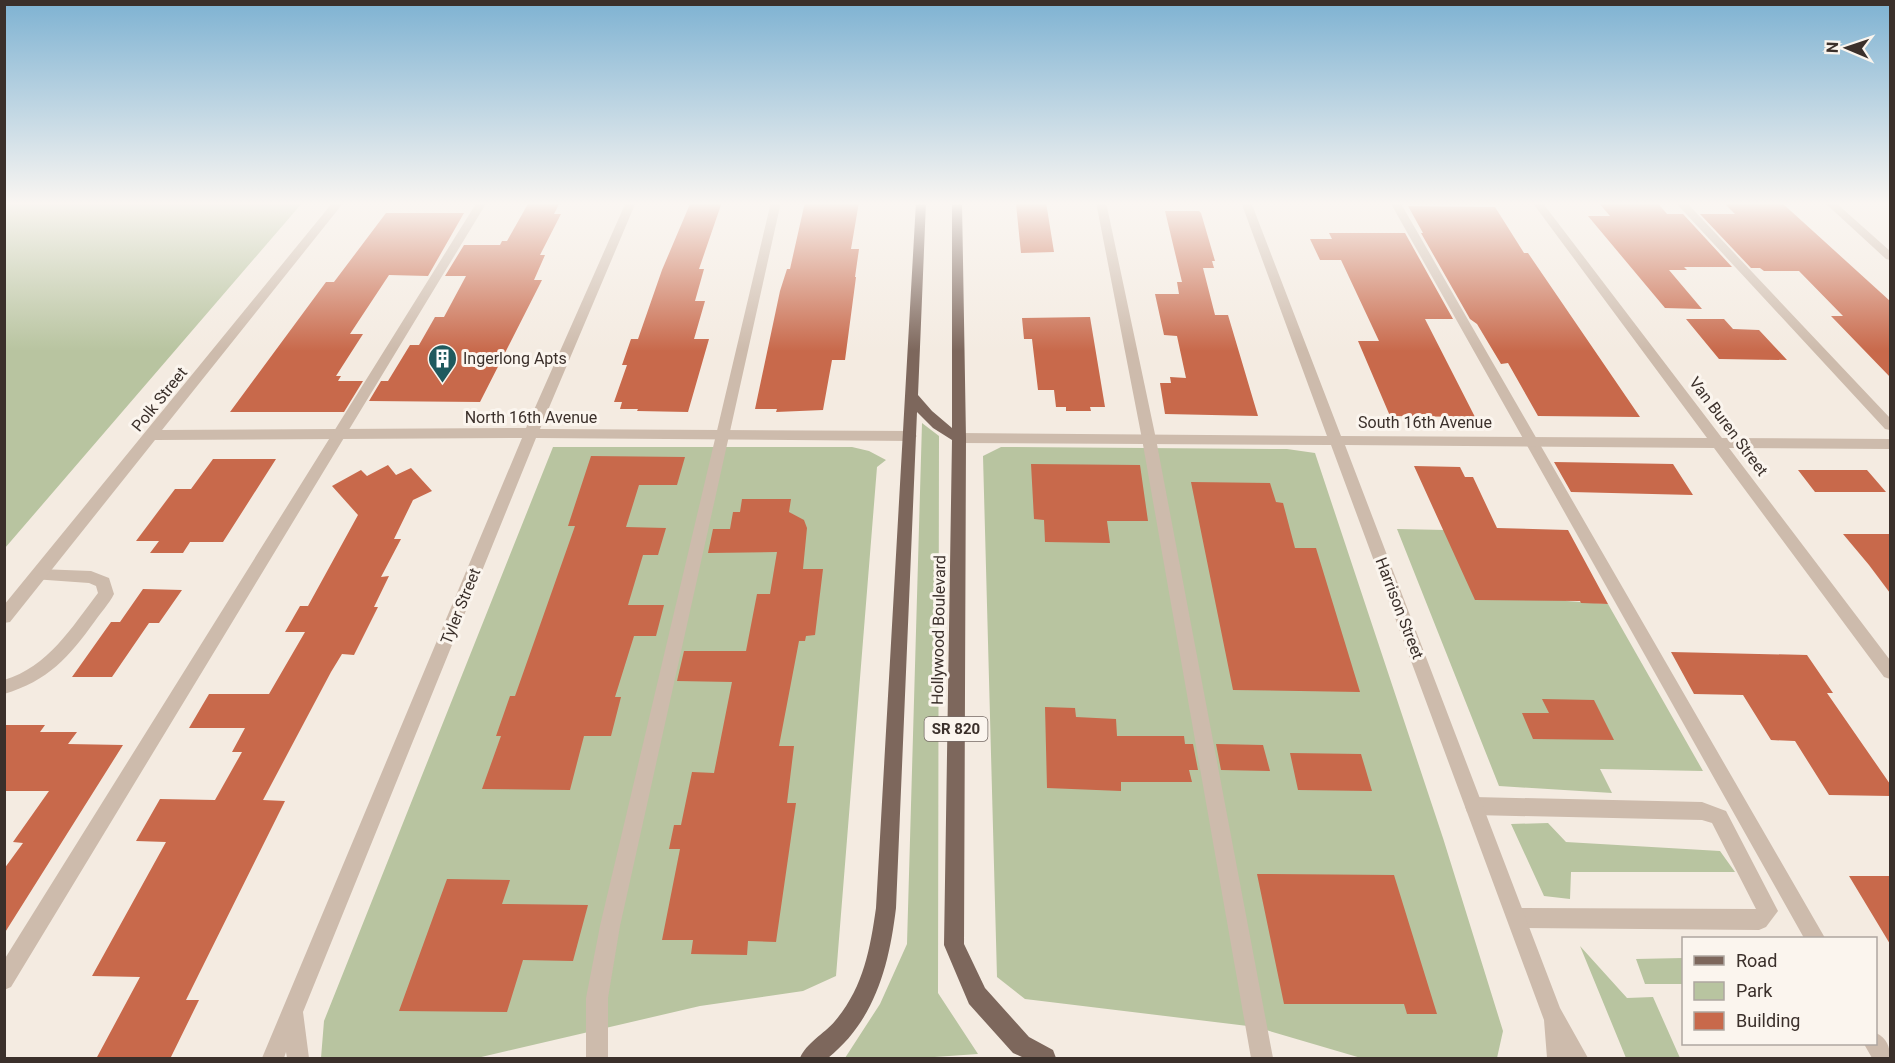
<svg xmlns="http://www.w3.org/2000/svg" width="1895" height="1063" viewBox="0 0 1895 1063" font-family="Roboto,sans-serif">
  <rect width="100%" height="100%" fill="#f4ebe1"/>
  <!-- green -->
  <path fill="#b8c4a0" d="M 5,202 L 303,202 L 5,548 L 4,202 Z
    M 922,423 L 939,436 L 938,993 L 978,1054 L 920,1058 L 845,1058 L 880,1004 L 907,944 Z
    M 553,447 L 852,447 L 869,451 L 886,460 L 877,467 L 836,976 L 803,991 L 700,1006 L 477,1058 L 321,1058 L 324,1021 Z
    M 1001,447 L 1287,449 L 1315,453 L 1443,838 L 1503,1031 L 1497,1058 L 1361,1058 L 1256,1027 L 1025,999 L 997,977 L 983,456 Z
    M 1397,529 L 1445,530 L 1567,601 L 1608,604 L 1703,771 L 1600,769 L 1612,793 L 1499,786 Z
    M 1548,823 L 1566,842 L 1720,851 L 1735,872 L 1571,872 L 1570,899 L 1544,896 L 1511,824 Z
    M 1580,946 L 1627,998 L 1653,997 L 1680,1058 L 1626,1058 Z
    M 1683,958 L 1683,984 L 1645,984 L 1636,959 Z"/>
  <!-- building -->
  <path fill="#c8694b" d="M 529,202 L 560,202 L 554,214 L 561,214 L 540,255 L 545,255 L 534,280 L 542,280 L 480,402 L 369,401 L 381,381 L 388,381 L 410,345 L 419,345 L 435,317 L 444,317 L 466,276 L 445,276 L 464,245 L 500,245 L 502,241 L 507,241 Z
    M 694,202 L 722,202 L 699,269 L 704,269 L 695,301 L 705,301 L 694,339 L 709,339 L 688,412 L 637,411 L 638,409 L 620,409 L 622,402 L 614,402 L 627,365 L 622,365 L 631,339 L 638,339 L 662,270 L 690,204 Z
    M 805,202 L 859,202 L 851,249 L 859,249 L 855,277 L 856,277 L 845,360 L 832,360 L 823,410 L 776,412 L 777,409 L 755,409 L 780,291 L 787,269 L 790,269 Z
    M 1019,202 L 1046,202 L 1054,252 L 1021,253 L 1016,204 Z
    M 1598,202 L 1657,202 L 1667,214 L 1683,214 L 1732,267 L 1684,267 L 1687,270 L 1669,270 L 1702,309 L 1665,308 L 1588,216 L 1610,216 Z
    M 1723,202 L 1781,202 L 1890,301 L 1890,377 L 1831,316 L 1843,316 L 1799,271 L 1764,271 L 1760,268 L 1751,268 L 1700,214 L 1735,214 Z
    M 1408,206 L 1495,207 L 1524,253 L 1528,253 L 1640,417 L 1538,416 L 1508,363 L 1501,364 L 1477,324 L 1470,319 L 1421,233 L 1423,233 Z
    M 1165,211 L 1199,211 L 1201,213 L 1215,261 L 1212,261 L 1214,268 L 1203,268 L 1215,315 L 1228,315 L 1258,416 L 1165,414 L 1160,383 L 1171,383 L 1170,377 L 1186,378 L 1177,336 L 1164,335 L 1155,294 L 1179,294 L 1177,282 L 1182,282 Z
    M 386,213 L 464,213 L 428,276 L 389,275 L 350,334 L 363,334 L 336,376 L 341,376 L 338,381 L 363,381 L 344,412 L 230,412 L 326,282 L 334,282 Z
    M 1329,233 L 1405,233 L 1453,319 L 1425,319 L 1475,417 L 1390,416 L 1358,341 L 1379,341 L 1341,260 L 1320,260 L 1310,239 L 1332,239 Z
    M 1090,317 L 1105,407 L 1090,407 L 1091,411 L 1066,411 L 1066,407 L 1056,407 L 1054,390 L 1038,390 L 1032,339 L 1024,339 L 1022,318 Z
    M 1686,319 L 1724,319 L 1733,329 L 1759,330 L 1787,360 L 1719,359 Z
    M 591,456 L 685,457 L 677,485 L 639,485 L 626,527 L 666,528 L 658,555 L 643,555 L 628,605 L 664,605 L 656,636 L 634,636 L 615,697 L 621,697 L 611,736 L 584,736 L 570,790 L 482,789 L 501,736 L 496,736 L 510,696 L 515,696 L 575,526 L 568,526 Z
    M 213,459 L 276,459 L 223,542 L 190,542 L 183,553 L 150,553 L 159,541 L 136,541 L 175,489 L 191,489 Z
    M 1554,462 L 1673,464 L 1693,495 L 1571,492 Z
    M 1031,464 L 1140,465 L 1148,521 L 1107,521 L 1110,543 L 1045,542 L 1044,520 L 1034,519 Z
    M 388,465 L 396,475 L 411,468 L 432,491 L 413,500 L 394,539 L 401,539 L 381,577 L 389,576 L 374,607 L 378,607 L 354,655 L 342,654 L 331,672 L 263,800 L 285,801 L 186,1000 L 199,1000 L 170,1059 L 96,1059 L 140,977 L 92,976 L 166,842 L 136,841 L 160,799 L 215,800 L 242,752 L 232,752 L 245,728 L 189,728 L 209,694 L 269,694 L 305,632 L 285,632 L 300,606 L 308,606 L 358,515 L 332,486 L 361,470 L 367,476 Z
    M 1414,466 L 1460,467 L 1465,477 L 1473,477 L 1497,528 L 1568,530 L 1608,604 L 1581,603 L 1580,601 L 1475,600 Z
    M 1798,470 L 1867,470 L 1886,492 L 1815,492 Z
    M 1191,482 L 1270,483 L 1276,502 L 1283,503 L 1295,548 L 1316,548 L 1360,692 L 1233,690 Z
    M 742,499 L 791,499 L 789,512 L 804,520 L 807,528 L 803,569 L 823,569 L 815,635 L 806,636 L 805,641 L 799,641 L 779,746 L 794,746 L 787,803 L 796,803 L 776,942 L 748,941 L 747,955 L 691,954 L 693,940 L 662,940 L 680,849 L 669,849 L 674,825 L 681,825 L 692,772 L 714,773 L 732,682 L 677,681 L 684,651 L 746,651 L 757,594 L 770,594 L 777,552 L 708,553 L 713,529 L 730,529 L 733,512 L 740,512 Z
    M 1843,534 L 1890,534 L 1890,593 L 1869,565 Z
    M 143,589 L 182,590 L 159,623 L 149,623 L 112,677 L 72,677 L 111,622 L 120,622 Z
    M 1671,652 L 1807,655 L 1833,693 L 1827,693 L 1890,784 L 1890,796 L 1829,795 L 1795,741 L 1771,740 L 1743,695 L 1694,694 Z
    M 1542,699 L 1594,700 L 1614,740 L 1533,739 L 1522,713 L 1549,713 Z
    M 1045,707 L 1075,708 L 1076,717 L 1116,719 L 1117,736 L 1184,736 L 1185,744 L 1193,744 L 1198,770 L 1189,770 L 1192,782 L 1121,782 L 1121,791 L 1047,788 Z
    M 4,725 L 45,725 L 40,732 L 77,732 L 68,744 L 123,745 L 4,934 L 4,869 L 23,843 L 13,842 L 49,791 L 4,791 Z
    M 1216,744 L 1263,745 L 1270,771 L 1221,770 Z
    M 1290,753 L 1361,754 L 1372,791 L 1298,790 Z
    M 1257,874 L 1394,875 L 1437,1014 L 1407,1014 L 1404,1004 L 1284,1004 Z
    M 1849,876 L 1890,876 L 1890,944 Z
    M 447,879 L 510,880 L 502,904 L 588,905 L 573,961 L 523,960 L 507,1012 L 399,1011 Z"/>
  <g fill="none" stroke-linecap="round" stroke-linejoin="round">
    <!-- lane -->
    <path fill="#cdbbac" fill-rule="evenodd" d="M 477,202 L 487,202 L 11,987 L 4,990 L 4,960 Z
      M 771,202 L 781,202 L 620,926 L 608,998 L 608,1058 L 586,1058 L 586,998 L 600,926 Z
      M 1096,202 L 1106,202 L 1156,439 L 1273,1058 L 1251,1058 L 1142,439 Z
      M 1390,202 L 1400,202 L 1825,938 L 1804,938 Z
      M 1675,202 L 1686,202 L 1890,418 L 1890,430 L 1885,429 Z
      M 39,569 L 91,571 L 109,578 L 114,594 C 109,604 101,612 95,621 C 69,657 48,681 4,694 L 4,680 C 48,667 72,627 98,593 L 96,586 L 89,583 L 33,579 L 31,575 L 33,571 Z
      M 1474,797 L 1702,802 L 1726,811 L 1778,911 L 1766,927 L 1759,930 L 1517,928 L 1510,925 L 1507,918 L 1510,911 L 1517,908 L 1756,909 L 1712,823 L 1702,820 L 1474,815 L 1467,812 L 1465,806 L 1467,800 Z
      M 1876,1033 C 1887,1038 1890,1047 1890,1058 L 1872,1058 L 1864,1044 L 1876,1044 Z"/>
    <!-- street -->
    <path fill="#cdbbac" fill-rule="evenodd" d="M 333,202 L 344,202 L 162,430 L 526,428 L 626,202 L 636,202 L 540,429 L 910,431 L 917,436 L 910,441 L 536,438 L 303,1012 L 309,1058 L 287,1058 L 286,1052 L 284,1058 L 262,1058 L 522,438 L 155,440 L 10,622 L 4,623 L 4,605 Z
      M 1241,202 L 1251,202 L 1341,436 L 1707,438 L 1532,202 L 1542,202 L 1722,438 L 1890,439 L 1890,449 L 1729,448 L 1890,660 L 1890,679 L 1884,677 L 1714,448 L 1345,445 L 1560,1008 L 1588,1058 L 1547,1058 L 1544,1020 L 1331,445 L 959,443 L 952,438 L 959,433 L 1327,436 Z
      M 1824,202 L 1835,202 L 1890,251 L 1890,260 L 1886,259 Z"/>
    <!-- primary -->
    <path fill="#7d675c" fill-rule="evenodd" d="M 916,202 L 926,202 L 918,395 L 932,411 L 952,428 L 952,202 L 962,202 L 966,438 L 964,944 L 985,988 L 1029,1037 L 1053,1050 L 1056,1058 L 1024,1058 L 1013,1053 L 969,1004 L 944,945 L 952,440 L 933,428 L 917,412 L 896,908 C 889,966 875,1020 828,1058 L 800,1058 C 806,1043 824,1034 835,1021 C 863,988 870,950 876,908 Z"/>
  </g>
  <!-- sky -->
  <linearGradient id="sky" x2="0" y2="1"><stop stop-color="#7eb2d2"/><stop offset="0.58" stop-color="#faf6f2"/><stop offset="1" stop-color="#faf6f2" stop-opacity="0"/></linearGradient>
  <rect width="1895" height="351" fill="url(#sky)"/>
  <!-- icons -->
  <defs>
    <symbol id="building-pin" viewBox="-11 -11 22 30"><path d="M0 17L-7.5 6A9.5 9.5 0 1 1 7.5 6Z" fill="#1f5a5e" stroke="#fbf5ee"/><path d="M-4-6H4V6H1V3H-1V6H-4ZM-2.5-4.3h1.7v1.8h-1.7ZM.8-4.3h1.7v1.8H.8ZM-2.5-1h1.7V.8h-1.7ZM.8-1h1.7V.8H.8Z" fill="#fff"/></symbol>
  </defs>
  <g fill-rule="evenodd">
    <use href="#building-pin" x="426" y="342" width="33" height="45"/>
  </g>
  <g text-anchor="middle" stroke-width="6" stroke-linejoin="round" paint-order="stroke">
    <!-- shield labels -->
    <rect fill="#fbf5ee" stroke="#756b66" stroke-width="1.5" x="924.5" y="717" width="63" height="24" rx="4.5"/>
    <g font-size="15" font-weight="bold" fill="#3b302b">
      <text x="956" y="734">SR 820</text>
    </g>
    <!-- poi labels -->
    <g font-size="16" fill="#3b302b" stroke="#fbf5ee" text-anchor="start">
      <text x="463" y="364">Ingerlong Apts</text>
    </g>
    <!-- street labels -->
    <g font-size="16" fill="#3b302b" stroke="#fbf5ee">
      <text transform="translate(159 399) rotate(-51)" y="6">Polk Street</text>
      <text x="531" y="423">North 16th Avenue</text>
      <text x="1425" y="428">South 16th Avenue</text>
      <text transform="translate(1729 426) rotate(53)" y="6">Van Buren Street</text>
      <text transform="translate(460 606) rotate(-68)" y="6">Tyler Street</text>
      <text transform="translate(1400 608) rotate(69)" y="6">Harrison Street</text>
      <text transform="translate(938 630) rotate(-89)" y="6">Hollywood Boulevard</text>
    </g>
  </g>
  <!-- border -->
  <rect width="1895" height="1063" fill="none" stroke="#3b302b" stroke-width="12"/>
  <!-- legend -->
  <rect x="1682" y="937" width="195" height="108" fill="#fbf5ee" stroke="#aea6a0" stroke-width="1.5"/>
  <rect x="1694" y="956" width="30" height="9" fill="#7d675c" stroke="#aea6a0" stroke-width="1.5"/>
  <text x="1736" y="967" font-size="18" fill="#3b302b">Road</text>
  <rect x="1694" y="982" width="30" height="18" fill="#b8c4a0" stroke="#aea6a0" stroke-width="1.5"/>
  <text x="1736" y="997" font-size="18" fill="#3b302b">Park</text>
  <rect x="1694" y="1012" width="30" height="18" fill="#c8694b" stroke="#aea6a0" stroke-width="1.5"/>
  <text x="1736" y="1027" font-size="18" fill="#3b302b">Building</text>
  <!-- north arrow -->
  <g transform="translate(1847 48) rotate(272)" stroke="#fbf5ee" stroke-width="4.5" paint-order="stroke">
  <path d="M0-4.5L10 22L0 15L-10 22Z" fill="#3b302b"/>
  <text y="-9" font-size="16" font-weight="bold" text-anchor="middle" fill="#3b302b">N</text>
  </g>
</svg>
